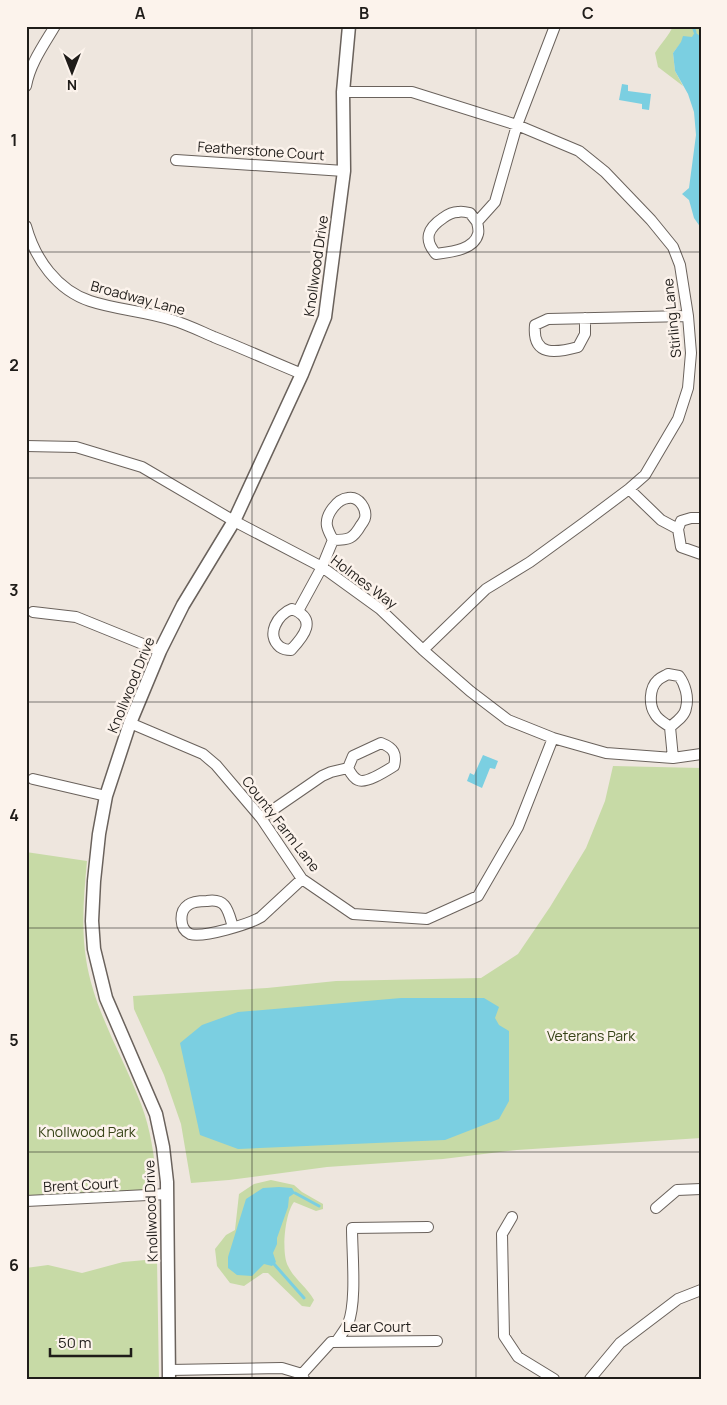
<svg xmlns="http://www.w3.org/2000/svg" width="727" height="1405" viewBox="0 0 727 1405" font-family="Manrope,sans-serif">
  <rect width="100%" height="100%" fill="#eee6de"/>
  <!-- green -->
  <path fill="#c7daa6" d="M 673,26 L 701,26 L 701,36 C 686,37 681,42 673,53 L 675,71 L 683,86 L 658,67 L 655,53 C 661,43 669,36 673,26 Z
    M 613,766 L 701,768 L 701,1138 L 517,1150 L 443,1159 L 327,1167 L 229,1180 L 191,1183 L 181,1124 L 164,1075 L 134,1009 L 133,996 L 267,988 L 336,981 L 481,978 L 518,954 L 550,907 L 586,848 L 605,801 Z
    M 26,852 L 87,861 C 84,893 81,926 86,959 C 94,1011 123,1056 141,1104 C 151,1130 154,1156 157,1182 L 154,1188 L 150,1190 L 26,1196 Z
    M 271,1180 L 294,1185 L 302,1192 L 323,1204 L 323,1209 L 316,1211 L 294,1202 C 285,1213 281,1253 288,1266 C 294,1279 307,1287 314,1300 L 310,1307 L 302,1306 L 268,1273 L 263,1273 L 244,1286 L 230,1283 L 217,1266 L 215,1249 L 226,1235 L 235,1230 L 239,1194 L 254,1184 Z
    M 157,1259 L 159,1379 L 26,1379 L 26,1268 L 48,1265 L 82,1273 L 123,1262 Z"/>
  <!-- water -->
  <path fill="#7bcfe1" d="M 695,32 L 701,37 L 701,228 L 694,218 L 689,200 L 682,194 L 689,188 L 696,135 L 694,112 L 688,94 L 675,71 L 673,53 L 681,42 L 683,36 L 692,37 Z
    M 622,84 L 628,85 L 628,91 L 651,94 L 649,110 L 642,109 L 642,104 L 619,100 Z
    M 483,755 L 498,761 L 495,769 L 490,768 L 482,788 L 467,781 L 470,773 L 474,775 Z
    M 401,998 L 484,998 L 499,1007 L 495,1018 L 499,1025 L 509,1031 L 509,1101 L 499,1119 L 445,1140 L 238,1149 L 200,1135 L 180,1043 L 202,1025 L 238,1012 Z
    M 279,1187 L 292,1188 L 295,1193 L 289,1197 L 288,1207 L 277,1238 L 277,1244 L 273,1253 L 276,1262 L 272,1266 L 264,1264 L 252,1276 L 237,1275 L 228,1268 L 228,1257 L 246,1199 L 263,1188 Z"/>
  <g fill="none" stroke-linecap="round" stroke-linejoin="round">
    <!-- stream -->
    <path stroke="#7bcfe1" stroke-width="3" d="M 693,26 L 695,32
      M 295,1193 L 319,1206
      M 274,1264 L 304,1298"/>
    <defs>
      <path id="minor" d="M 26,86 C 30,64 43,46 55,26
        M 343,92 L 412,92 L 517,125 L 579,151 L 605,172 L 651,220 L 673,247 L 680,265 L 688,316 L 691,353 L 688,388 L 678,419 L 645,475 L 629,489 L 585,522 L 530,562 L 486,589 L 423,650
        M 176,160 L 344,171
        M 477,222 L 470,213 C 466,212 461,211 458,212 C 453,212 447,215 443,218 C 428,228 423,239 436,254 C 450,252 474,250 478,234 C 479,231 478,226 477,222 L 495,202 L 517,125 L 555,26
        M 26,226 C 35,259 57,290 90,301 C 117,310 145,311 172,320 C 186,324 200,331 214,337 C 244,349 273,362 302,374
        M 585,318 L 585,334 L 578,347 C 556,353 532,357 535,325 L 548,319 L 688,316
        M 26,446 L 76,447 L 142,467 L 234,521 L 322,567 L 380,609 L 423,650 L 470,691 L 508,720 L 553,738 L 606,753 L 673,758 L 701,754
        M 629,489 L 661,520 L 678,529
        M 701,518 L 691,518 L 681,521 L 678,529 L 681,547 L 701,554
        M 292,609 C 318,619 304,636 291,650 C 287,650 283,649 280,647 C 265,635 278,614 292,609 Z
        M 298,611 L 322,567 L 333,540 C 331,536 328,531 327,526 C 325,515 337,499 348,498 C 359,496 367,509 365,518 C 365,519 362,524 361,525 C 353,539 349,540 333,540
        M 33,612 L 76,617 L 160,651
        M 668,674 L 679,676 C 685,684 689,697 686,708 C 685,716 676,722 670,727 C 665,723 658,720 655,714 C 649,705 649,688 658,680 C 661,677 665,676 668,674 Z
        M 130,723 L 203,754 L 216,765 L 261,818 L 302,879 L 353,914 L 427,919 L 478,896 L 518,827 L 553,738
        M 670,727 L 673,758
        M 381,743 C 394,748 397,754 394,766 C 386,771 366,784 358,780 C 353,778 350,772 348,768 L 353,756 Z
        M 33,779 L 106,796
        M 261,818 L 322,776 L 331,772 L 348,768
        M 233,927 C 228,911 227,898 207,901 C 201,901 193,901 188,905 C 179,911 179,929 190,934 C 204,938 249,924 261,917 L 302,879
        M 26,1201 L 168,1194
        M 656,1208 L 677,1190 L 701,1189
        M 512,1217 L 502,1234 L 504,1336 L 518,1357 L 554,1379
        M 337,1341 C 340,1336 345,1330 348,1324 C 357,1302 352,1253 352,1228 L 428,1227
        M 169,1370 L 282,1368 L 302,1374 L 304,1379
        M 302,1374 L 331,1342 L 437,1341
        M 590,1379 L 620,1343 L 678,1299 L 701,1290"/>
      <path id="tertiary" d="M 169,1379 L 167,1182 L 163,1147 L 156,1114 L 106,998 L 94,949 L 92,921 L 94,881 L 99,834 L 106,796 L 130,723 L 160,651 L 183,605 L 234,521 L 302,374 L 325,317 L 344,171 L 343,92 L 349,26"/>
    </defs>
    <!-- minor casing -->
    <use href="#minor" stroke="#6a625c" stroke-width="12"/>
    <!-- tertiary casing -->
    <use href="#tertiary" stroke="#6a625c" stroke-width="15"/>
    <!-- minor -->
    <use href="#minor" stroke="#fff" stroke-width="10"/>
    <!-- tertiary -->
    <use href="#tertiary" stroke="#fff" stroke-width="12"/>
  </g>
  <!-- grid -->
  <path fill="none" stroke="#1f1c19" stroke-width="1" stroke-opacity="0.55" d="M 252,26 L 252,1379M 476,26 L 476,1379M 26,252 L 701,252M 26,478 L 701,478M 26,702 L 701,702M 26,928 L 701,928M 26,1152 L 701,1152"/>
  <g text-anchor="middle" stroke-width="5" stroke-linejoin="round" paint-order="stroke">
    <!-- street labels -->
    <g font-size="14" fill="#1f1c19" stroke="#fcf3ec">
      <text transform="translate(261 151) rotate(4)" y="5">Featherstone Court</text>
      <text transform="translate(316 266) rotate(-82)" y="5">Knollwood Drive</text>
      <text transform="translate(138 298) rotate(15)" y="5">Broadway Lane</text>
      <text transform="translate(672 318) rotate(-96)" y="5">Stirling Lane</text>
      <text transform="translate(364 582) rotate(37)" y="5">Holmes Way</text>
      <text transform="translate(131 685) rotate(-68)" y="5">Knollwood Drive</text>
      <text transform="translate(281 824) rotate(52)" y="5">County Farm Lane</text>
      <text transform="translate(81 1185) rotate(-3)" y="5">Brent Court</text>
      <text transform="translate(151 1211) rotate(-92)" y="5">Knollwood Drive</text>
      <text x="377" y="1332">Lear Court</text>
    </g>
    <!-- park labels -->
    <g font-size="14" fill="#354215" stroke="#fcf3ec">
      <text x="591" y="1041">Veterans Park</text>
      <text x="87" y="1137">Knollwood Park</text>
    </g>
  </g>
  <!-- border -->
  <rect width="727" height="1405" fill="none" stroke="#fcf3ec" stroke-width="55"/>
  <!-- north arrow -->
  <g transform="translate(72 72) rotate(180)" stroke="#fcf3ec" stroke-width="4" paint-order="stroke">
  <path d="M0-4L9 19L0 12L-9 19Z" fill="#1f1c19"/>
  <text y="-8" font-size="14" font-weight="bold" text-anchor="middle" fill="#1f1c19">N</text>
  </g>
  <!-- scale -->
  <path d="M50 1348v8h81v-8" fill="none" stroke="#1f1c19" stroke-width="2.5"/>
  <text x="58" y="1348" font-size="15" fill="#1f1c19" stroke="#fcf3ec" stroke-width="4" paint-order="stroke">50 m</text>
  <rect x="28" y="28" width="672" height="1350" fill="none" stroke="#1f1c19" stroke-width="2"/>
  <g font-size="16" text-anchor="middle" font-weight="bold" fill="#1f1c19">
    <text x="140" y="19">A</text>
    <text x="364" y="19">B</text>
    <text x="588" y="19">C</text>
    <text x="14" y="146">1</text>
    <text x="14" y="371">2</text>
    <text x="14" y="596">3</text>
    <text x="14" y="821">4</text>
    <text x="14" y="1046">5</text>
    <text x="14" y="1271">6</text>
  </g>
</svg>
